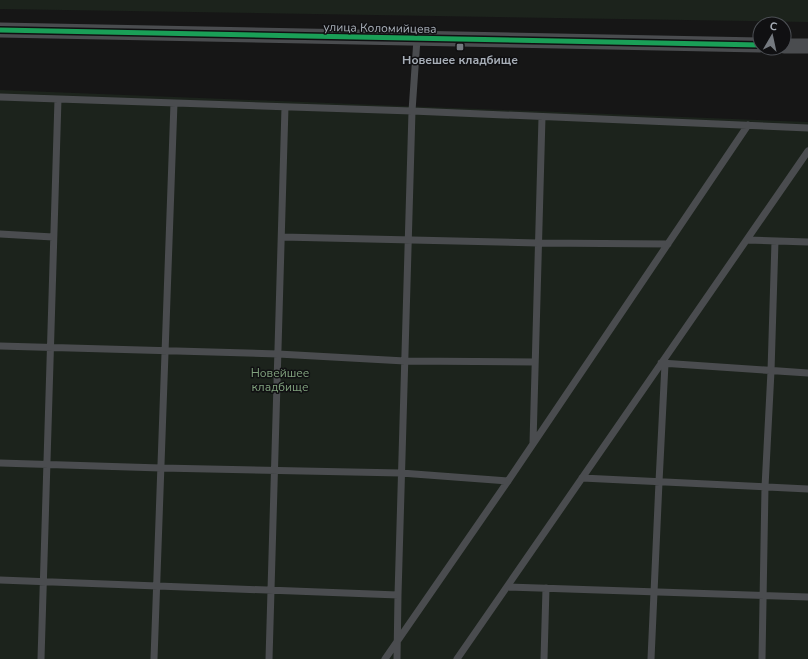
<svg xmlns="http://www.w3.org/2000/svg" width="808" height="659" viewBox="0 0 808 659" font-family="'Nunito Sans',sans-serif">
  <rect width="100%" height="100%" fill="#161616"/>
  <!-- green -->
  <path fill="#1c231c" d="M 0,0 L 808,0 L 808,22 L 0,9 Z
    M 0,90 L 808,122 L 808,659 L 0,659 Z"/>
  <g fill="none" stroke-linecap="round" stroke-linejoin="round">
    <!-- lane -->
    <path stroke="#4a4c4f" stroke-width="7" d="M 0,97 L 412,111 L 808,128
      M 0,234 L 53,237
      M 282,237 L 538,243 L 668,244
      M 747,240 L 808,242
      M 0,346 L 278,354 L 405,361 L 535,362
      M 661,363 L 808,373
      M 533,443 L 542,117
      M 0,463 L 161,468 L 401,473 L 508,481
      M 582,478 L 808,489
      M 0,580 L 398,595
      M 507,587 L 808,597
      M 41,659 L 58,99
      M 154,659 L 174,103
      M 269,659 L 285,107
      M 385,659 L 508,481 L 748,125
      M 397,659 L 398,595 L 412,111 L 417,39
      M 457,659 L 808,151
      M 544,659 L 546,588
      M 651,659 L 659,482 L 665,364
      M 762,659 L 765,487 L 771,371 L 775,241"/>
    <!-- street -->
    <path stroke="#4a4c4f" stroke-width="15" d="M 0,30 L 760,45
      M 784,46 L 808,46"/>
    <defs>
      <path id="cycleway" d="M 0,30 L 760,45"/>
    </defs>
    <!-- cycleway casing -->
    <use href="#cycleway" stroke="#101012" stroke-width="8"/>
    <!-- cycleway -->
    <use href="#cycleway" stroke="#1a9f57" stroke-width="5"/>
  </g>
  <!-- markers -->
  <rect fill="#74797f" stroke="#101012" stroke-width="1.5" x="456" y="43" width="8" height="8" rx="2"/>
  <g text-anchor="middle" stroke-width="3" stroke-linejoin="round" paint-order="stroke">
    <!-- street labels -->
    <g font-size="12" fill="#a7aeb7" stroke="#101012">
      <text transform="translate(380 28) rotate(1)" y="4">улица Коломийцева</text>
    </g>
    <!-- poi labels -->
    <g font-size="12" font-weight="bold" fill="#a7aeb7" stroke="#101012">
      <text x="460" y="64">Новешее кладбище</text>
    </g>
    <!-- park labels -->
    <g font-size="12" fill="#81a27e" stroke="#101012">
      <text x="280" y="377">Новейшее<tspan x="280" dy="14">кладбище</tspan></text>
    </g>
  </g>
  <!-- north arrow -->
  <g transform="translate(772 36) rotate(9)"><circle r="19" fill="#101012" stroke="#4c4f54"/>
  <path d="M0-3L7 15L0 10L-7 15Z" fill="#74797f"/>
  <text y="-6" font-size="11" font-weight="bold" text-anchor="middle" fill="#a7aeb7">С</text>
  </g>
</svg>
